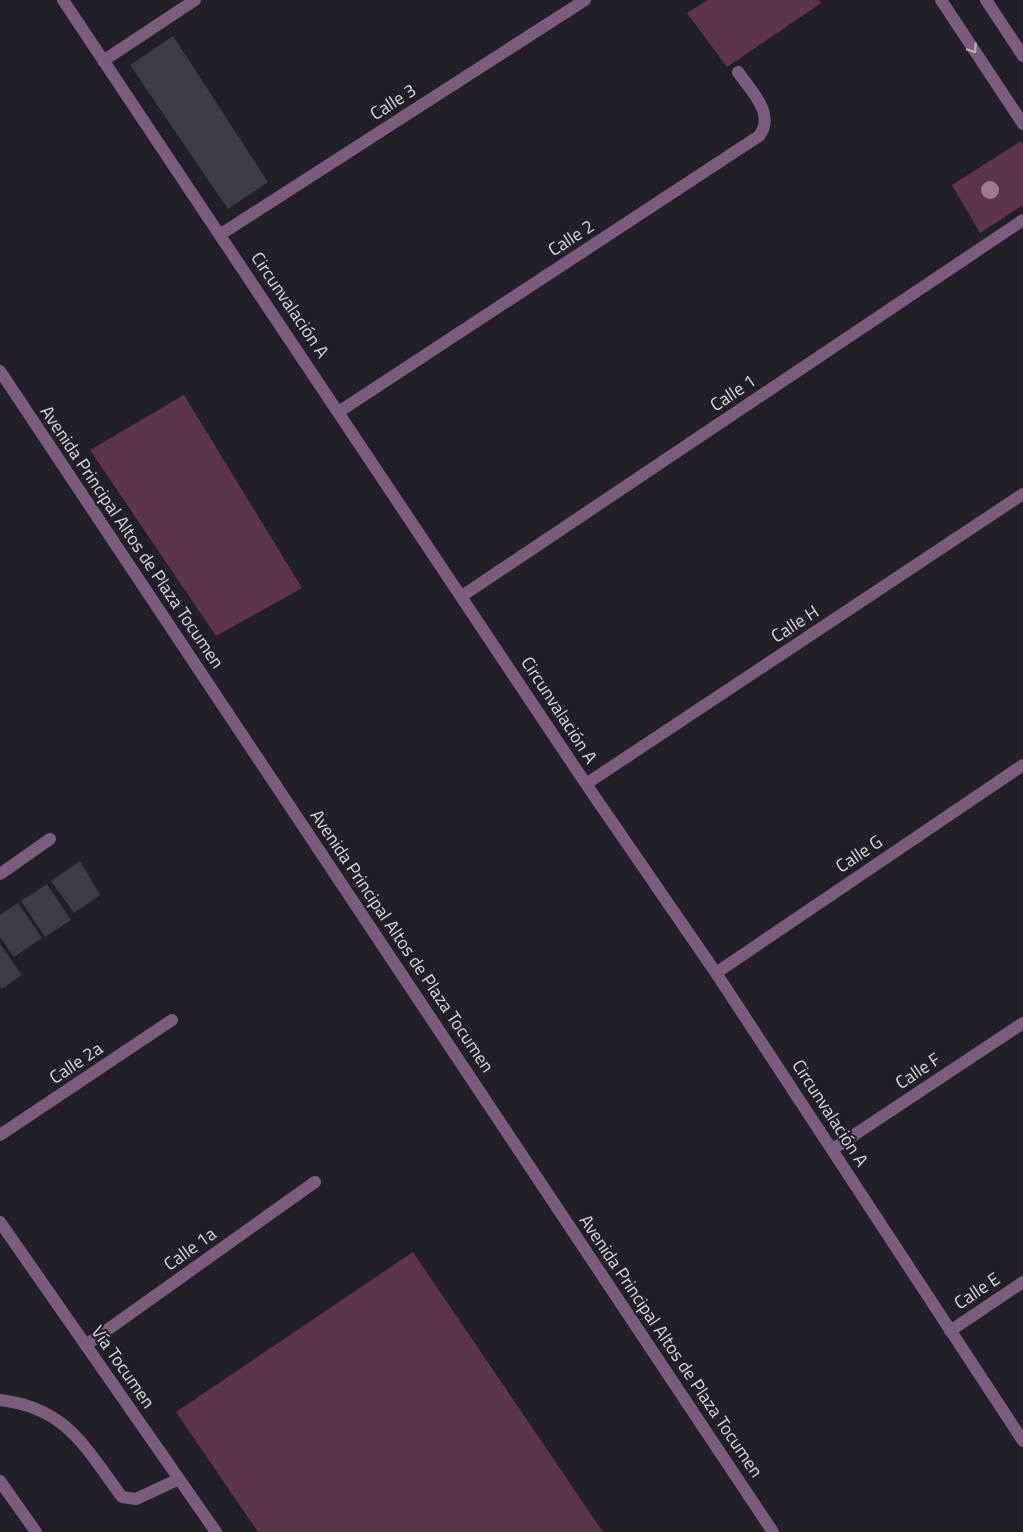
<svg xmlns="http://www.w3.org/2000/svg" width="1023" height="1532" viewBox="0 0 1023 1532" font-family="'Titillium Web',sans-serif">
  <rect width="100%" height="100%" fill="#231f29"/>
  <!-- green -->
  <path fill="#5c354a" d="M 708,0 L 819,0 L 821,3 L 727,67 L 687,13 Z
    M 1021,141 L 1023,145 L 1023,205 L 980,233 L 952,185 Z
    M 184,395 L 302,588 L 216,636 L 90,450 Z
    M 413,1252 L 603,1532 L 258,1532 L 176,1412 Z"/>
  <!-- building -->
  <path fill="#3b3c47" d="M 173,36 L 268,182 L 228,209 L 130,65 Z
    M 80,861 L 100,895 L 74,913 L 51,881 Z
    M 47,884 L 71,920 L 45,937 L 21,901 Z
    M 18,903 L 42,938 L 14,957 L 0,937 L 0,915 Z
    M 0,944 L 22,975 L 2,989 L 0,986 Z"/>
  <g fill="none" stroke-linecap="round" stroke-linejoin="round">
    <!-- service -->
    <path stroke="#795d7a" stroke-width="12" d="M 0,1400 C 67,1408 85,1447 122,1497 L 136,1499 L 179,1479"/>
    <!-- minor -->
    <path stroke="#795d7a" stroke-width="12" d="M 63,0 L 586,784 L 716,973 L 1023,1441
      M 103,61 L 195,0
      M 221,234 L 585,0
      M 0,371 L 773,1532
      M 340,411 L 759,136 C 776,114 751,91 738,72
      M 462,596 L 1023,220
      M 586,784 L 1023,494
      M 0,874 L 50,839
      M 716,973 L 1023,765
      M 0,1135 L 172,1020
      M 833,1149 L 1023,1023
      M 0,1222 L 216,1532
      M 950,1331 L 1023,1282
      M 86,1345 L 315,1182
      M 0,1481 L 36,1532"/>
    <!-- tertiary -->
    <path stroke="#795d7a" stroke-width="12" d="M 941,0 L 1023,124
      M 986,0 L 1023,56"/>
  </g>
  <!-- trees -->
  <circle fill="#9b798e" cx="990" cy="190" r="9"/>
  <!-- one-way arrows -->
  <defs><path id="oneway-chevron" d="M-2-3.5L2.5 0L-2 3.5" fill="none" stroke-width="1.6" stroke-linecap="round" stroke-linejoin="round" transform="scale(1.5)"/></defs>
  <use stroke="#b7acba" href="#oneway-chevron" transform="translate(973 49) rotate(56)"/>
  <g text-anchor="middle" stroke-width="4.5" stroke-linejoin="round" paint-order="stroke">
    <!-- street labels -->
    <g font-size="18" fill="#d9d7dd" stroke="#231f29">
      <text transform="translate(393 102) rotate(-33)" y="6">Calle 3</text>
      <text transform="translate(571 238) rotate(-33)" y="6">Calle 2</text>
      <text transform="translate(290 305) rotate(56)" y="6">Circunvalación A</text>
      <text transform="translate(733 393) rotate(-34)" y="6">Calle 1</text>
      <text transform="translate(132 537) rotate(56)" y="6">Avenida Principal Altos de Plaza Tocumen</text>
      <text transform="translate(795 624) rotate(-33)" y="6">Calle H</text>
      <text transform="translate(559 710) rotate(57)" y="6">Circunvalación A</text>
      <text transform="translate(859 854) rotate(-34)" y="6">Calle G</text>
      <text transform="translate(402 941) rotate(56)" y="6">Avenida Principal Altos de Plaza Tocumen</text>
      <text transform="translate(76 1063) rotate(-34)" y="6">Calle 2a</text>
      <text transform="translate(918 1071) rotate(-34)" y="6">Calle F</text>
      <text transform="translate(830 1113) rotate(57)" y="6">Circunvalación A</text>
      <text transform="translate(190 1249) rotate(-36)" y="6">Calle 1a</text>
      <text transform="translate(977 1291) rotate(-34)" y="6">Calle E</text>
      <text transform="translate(671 1346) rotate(56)" y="6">Avenida Principal Altos de Plaza Tocumen</text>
      <text transform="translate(123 1367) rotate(55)" y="6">Vía Tocumen</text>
    </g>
  </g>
</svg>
